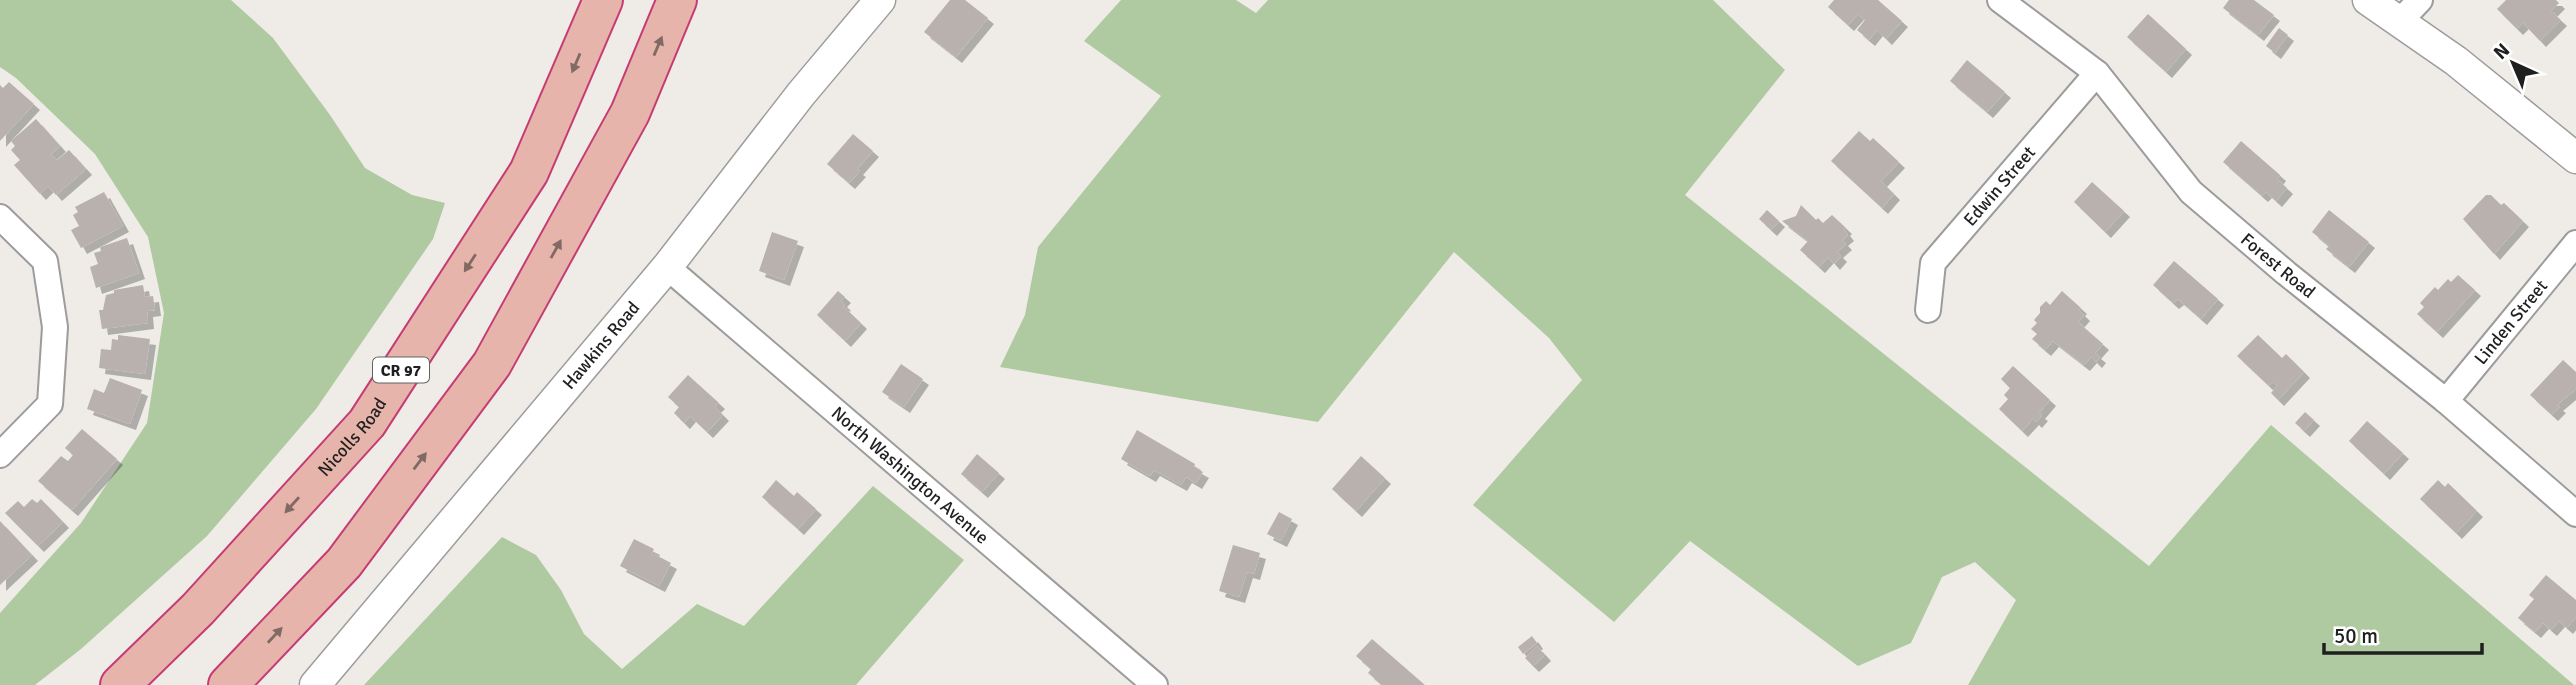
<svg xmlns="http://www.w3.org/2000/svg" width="2576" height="685" viewBox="0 0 2576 685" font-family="Signika,sans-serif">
  <defs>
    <filter id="shadow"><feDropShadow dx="6" dy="6" stdDeviation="0" flood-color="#0004"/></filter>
  </defs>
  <rect width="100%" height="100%" fill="#efece7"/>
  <!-- forest -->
  <path fill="#afc9a1" d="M 0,0 L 231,0 L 273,38 L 330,115 L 365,168 L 412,195 L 445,203 L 433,239 L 316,409 L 207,536 L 81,649 L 35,685 L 0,685 L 0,613 L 81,523 L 147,423 L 164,313 L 148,237 L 95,154 L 16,78 L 0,67 Z
    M 1121,0 L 1236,0 L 1256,13 L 1268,0 L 1713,0 L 1785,70 L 1685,195 L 2149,566 L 2271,425 L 2574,685 L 1968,685 L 2016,600 L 1975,562 L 1942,577 L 1911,643 L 1858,666 L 1690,541 L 1614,622 L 1473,505 L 1582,380 L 1549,338 L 1454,252 L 1318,422 L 1000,367 L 1025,315 L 1038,247 L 1161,96 L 1084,41 Z
    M 873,486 L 964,560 L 856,685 L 364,685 L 502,537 L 536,555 L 561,590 L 584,634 L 622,669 L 697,604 L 744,626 Z"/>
  <!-- building -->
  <path fill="#b8b1ad" filter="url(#shadow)" d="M 950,0 L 965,0 L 988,18 L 956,57 L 924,32 Z
    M 1834,0 L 1878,0 L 1902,21 L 1886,39 L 1877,30 L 1869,40 L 1857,30 L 1865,20 L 1858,14 L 1848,25 L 1828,7 Z
    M 2229,0 L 2254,0 L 2274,15 L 2258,35 L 2223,8 Z
    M 2506,0 L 2556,0 L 2559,3 L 2551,11 L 2561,20 L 2540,41 L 2523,23 L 2517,29 L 2497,9 Z
    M 2148,14 L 2186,49 L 2166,72 L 2127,37 Z
    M 2279,28 L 2288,35 L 2275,53 L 2266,46 Z
    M 1967,60 L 2005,92 L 1987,112 L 1950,81 Z
    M 9,82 L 34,104 L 0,141 L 0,85 L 3,88 Z
    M 36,119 L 60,146 L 51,154 L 57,160 L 69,150 L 86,169 L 56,195 L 48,186 L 40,194 L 14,165 L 20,160 L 11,150 L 15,146 L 11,141 Z
    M 1859,131 L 1870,141 L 1873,138 L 1899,162 L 1881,181 L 1894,194 L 1882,208 L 1831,161 Z
    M 853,134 L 873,151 L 857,169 L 860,171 L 849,183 L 827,164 Z
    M 2241,141 L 2280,175 L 2277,179 L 2287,188 L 2276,201 L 2266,192 L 2262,196 L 2223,162 Z
    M 2092,182 L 2124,211 L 2105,232 L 2074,202 Z
    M 104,192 L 123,226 L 81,248 L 71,230 L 79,226 L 73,215 L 78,212 L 75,207 Z
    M 2486,195 L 2491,195 L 2501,205 L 2504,203 L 2523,221 L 2494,254 L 2463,219 Z
    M 1801,205 L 1816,220 L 1818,218 L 1823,223 L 1832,215 L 1846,228 L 1844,230 L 1848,235 L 1842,240 L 1846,244 L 1837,252 L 1841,256 L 1834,264 L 1828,257 L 1819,267 L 1800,250 L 1808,241 L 1782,221 L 1796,216 Z
    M 1767,210 L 1779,221 L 1771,230 L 1759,219 Z
    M 2329,210 L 2369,242 L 2349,267 L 2326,249 L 2329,246 L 2312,232 Z
    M 772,232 L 798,241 L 784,280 L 759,271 Z
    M 127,238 L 139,273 L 96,288 L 90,267 L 98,264 L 94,253 L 101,251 L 100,247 Z
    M 2174,261 L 2218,299 L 2201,319 L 2178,299 L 2173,303 L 2153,285 Z
    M 2458,275 L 2475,290 L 2437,332 L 2417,314 L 2424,307 L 2420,303 L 2435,287 L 2438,290 L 2448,279 L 2451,282 Z
    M 143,285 L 145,297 L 153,296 L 155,310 L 147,311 L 148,323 L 102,329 L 99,310 L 103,310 L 106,295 L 114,293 L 114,290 Z
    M 838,291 L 845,297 L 841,301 L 845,305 L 843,306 L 861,323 L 845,341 L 817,315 Z
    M 2062,291 L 2081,308 L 2079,310 L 2084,315 L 2078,322 L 2103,344 L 2095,353 L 2100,357 L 2096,362 L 2091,357 L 2084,365 L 2053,341 L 2045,350 L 2032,339 L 2037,334 L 2031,329 L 2037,323 L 2034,320 L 2040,313 L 2040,307 L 2046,301 L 2050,305 Z
    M 118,335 L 150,339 L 145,374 L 99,368 L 101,349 L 111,350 L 112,339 L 118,340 Z
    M 2258,335 L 2282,358 L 2286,354 L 2304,372 L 2278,400 L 2271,393 L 2277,386 L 2273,382 L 2269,386 L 2237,356 Z
    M 2563,360 L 2576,372 L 2576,389 L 2557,405 L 2560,407 L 2552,415 L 2530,395 Z
    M 901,364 L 923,379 L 904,407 L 882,392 Z
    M 2013,366 L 2050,400 L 2039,413 L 2042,415 L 2036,422 L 2033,419 L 2022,431 L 1999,409 L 2008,399 L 2004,395 L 2010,388 L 2001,379 Z
    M 688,375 L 719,403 L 715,407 L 723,415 L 707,432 L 690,416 L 684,423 L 674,413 L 679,407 L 668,397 Z
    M 110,378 L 142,390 L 130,424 L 87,409 L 94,389 L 104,393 Z
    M 2305,412 L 2314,420 L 2304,431 L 2295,423 Z
    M 2367,421 L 2403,453 L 2384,474 L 2349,441 Z
    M 82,429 L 117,459 L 72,510 L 38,481 L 61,456 L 68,461 L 73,455 L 65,448 Z
    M 1137,430 L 1195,464 L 1194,467 L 1203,472 L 1196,483 L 1186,477 L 1181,485 L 1154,470 L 1150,476 L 1121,459 Z
    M 977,454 L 999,473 L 982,492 L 961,474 Z
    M 1361,456 L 1385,478 L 1356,511 L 1332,489 Z
    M 776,480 L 794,496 L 797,492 L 816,509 L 798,529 L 762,497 Z
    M 2438,480 L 2445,487 L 2448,483 L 2477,511 L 2456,533 L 2420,499 Z
    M 32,499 L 37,503 L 41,499 L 63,522 L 38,546 L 5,513 L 18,501 L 24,507 Z
    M 1279,512 L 1292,519 L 1281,541 L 1267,534 Z
    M 0,521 L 32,555 L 0,585 Z
    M 634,539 L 654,549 L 652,553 L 671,563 L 659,586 L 620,566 Z
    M 1233,545 L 1260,553 L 1254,574 L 1247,572 L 1239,597 L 1219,591 Z
    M 2546,575 L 2576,600 L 2576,617 L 2567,628 L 2559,621 L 2551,630 L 2543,623 L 2535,632 L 2518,618 L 2534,599 L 2529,595 Z
    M 1532,636 L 1537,643 L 1523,654 L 1518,647 Z
    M 1372,639 L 1425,685 L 1382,685 L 1368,673 L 1371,669 L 1356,656 Z
    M 1537,646 L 1545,655 L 1533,666 L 1525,658 Z"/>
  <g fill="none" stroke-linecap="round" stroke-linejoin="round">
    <defs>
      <g id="minor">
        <path id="s1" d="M 2000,0 L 2097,73 L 2191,192 L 2286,273 L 2446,401 L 2576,514"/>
        <path d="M 2399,22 L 2420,0"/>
        <path d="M 0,217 L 45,261 L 55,327 L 50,404 L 0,455"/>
        <path id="s2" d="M 667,267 L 1155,685"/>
        <path id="s3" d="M 1928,310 L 1933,263 L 2097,73"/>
        <path id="s4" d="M 2446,401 L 2576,243"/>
      </g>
      <g id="tertiary">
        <path d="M 2368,0 L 2456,61 L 2576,158"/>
        <path id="s5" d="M 315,685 L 667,267 L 801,94 L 880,0"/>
      </g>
      <g id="trunk">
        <path id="s6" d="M 120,685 L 198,609 L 367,423 L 529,172 L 603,0"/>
        <path d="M 228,685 L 344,563 L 492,364 L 630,113 L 677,0"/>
      </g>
    </defs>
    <!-- minor casing -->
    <use href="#minor" stroke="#9c9c9c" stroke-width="28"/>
    <!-- tertiary casing -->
    <use href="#tertiary" stroke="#9c9c9c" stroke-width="33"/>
    <!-- trunk casing -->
    <use href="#trunk" stroke="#c53c74" stroke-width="42"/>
    <!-- minor -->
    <use href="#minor" stroke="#fff" stroke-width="24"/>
    <!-- tertiary -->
    <use href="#tertiary" stroke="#fff" stroke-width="30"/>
    <!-- trunk -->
    <use href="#trunk" stroke="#e6b4aa" stroke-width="38"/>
  </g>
  <!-- one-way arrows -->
  <defs><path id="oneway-solid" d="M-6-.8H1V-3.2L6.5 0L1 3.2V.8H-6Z" transform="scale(1.75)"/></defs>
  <g fill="#826a64">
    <use href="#oneway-solid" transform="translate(658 46) rotate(-67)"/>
    <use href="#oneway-solid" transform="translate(576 63) rotate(113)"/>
    <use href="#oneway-solid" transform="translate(556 249) rotate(-61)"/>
    <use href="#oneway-solid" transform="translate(470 263) rotate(123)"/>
    <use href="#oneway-solid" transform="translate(420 461) rotate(-53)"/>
    <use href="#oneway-solid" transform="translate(292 505) rotate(132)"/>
    <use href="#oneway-solid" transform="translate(275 635) rotate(-47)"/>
  </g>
  <g text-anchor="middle" stroke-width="5" stroke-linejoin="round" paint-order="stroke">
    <!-- shield labels -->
    <rect fill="#fff" stroke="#626262" stroke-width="2" x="373" y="357.5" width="56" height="25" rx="5"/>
    <g font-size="16" font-weight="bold" fill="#1f1f1f">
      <text x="401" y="376">CR 97</text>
    </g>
    <!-- street labels -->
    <g font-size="18" fill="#1f1f1f" stroke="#fff">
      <text dy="6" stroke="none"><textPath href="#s3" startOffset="149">Edwin Street</textPath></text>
      <text dy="6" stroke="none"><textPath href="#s1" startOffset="387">Forest Road</textPath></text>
      <text dy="6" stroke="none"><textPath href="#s4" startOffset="102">Linden Street</textPath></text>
      <text dy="6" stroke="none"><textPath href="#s5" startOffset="444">Hawkins Road</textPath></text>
      <text dy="6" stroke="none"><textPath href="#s6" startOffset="340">Nicolls Road</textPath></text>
      <text dy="6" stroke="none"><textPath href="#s2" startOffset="320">North Washington Avenue</textPath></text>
    </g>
  </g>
  <!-- north arrow -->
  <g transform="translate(2513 63) rotate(316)" stroke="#ffffff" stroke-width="5" paint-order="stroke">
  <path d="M0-5L12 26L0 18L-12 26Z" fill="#1f1f1f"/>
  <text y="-10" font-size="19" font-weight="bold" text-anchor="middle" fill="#1f1f1f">N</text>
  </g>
  <!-- scale -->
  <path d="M2324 643v10h158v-10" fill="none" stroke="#1f1f1f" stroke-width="3.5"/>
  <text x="2334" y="643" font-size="21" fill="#1f1f1f" stroke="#ffffff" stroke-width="5" paint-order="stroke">50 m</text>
</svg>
